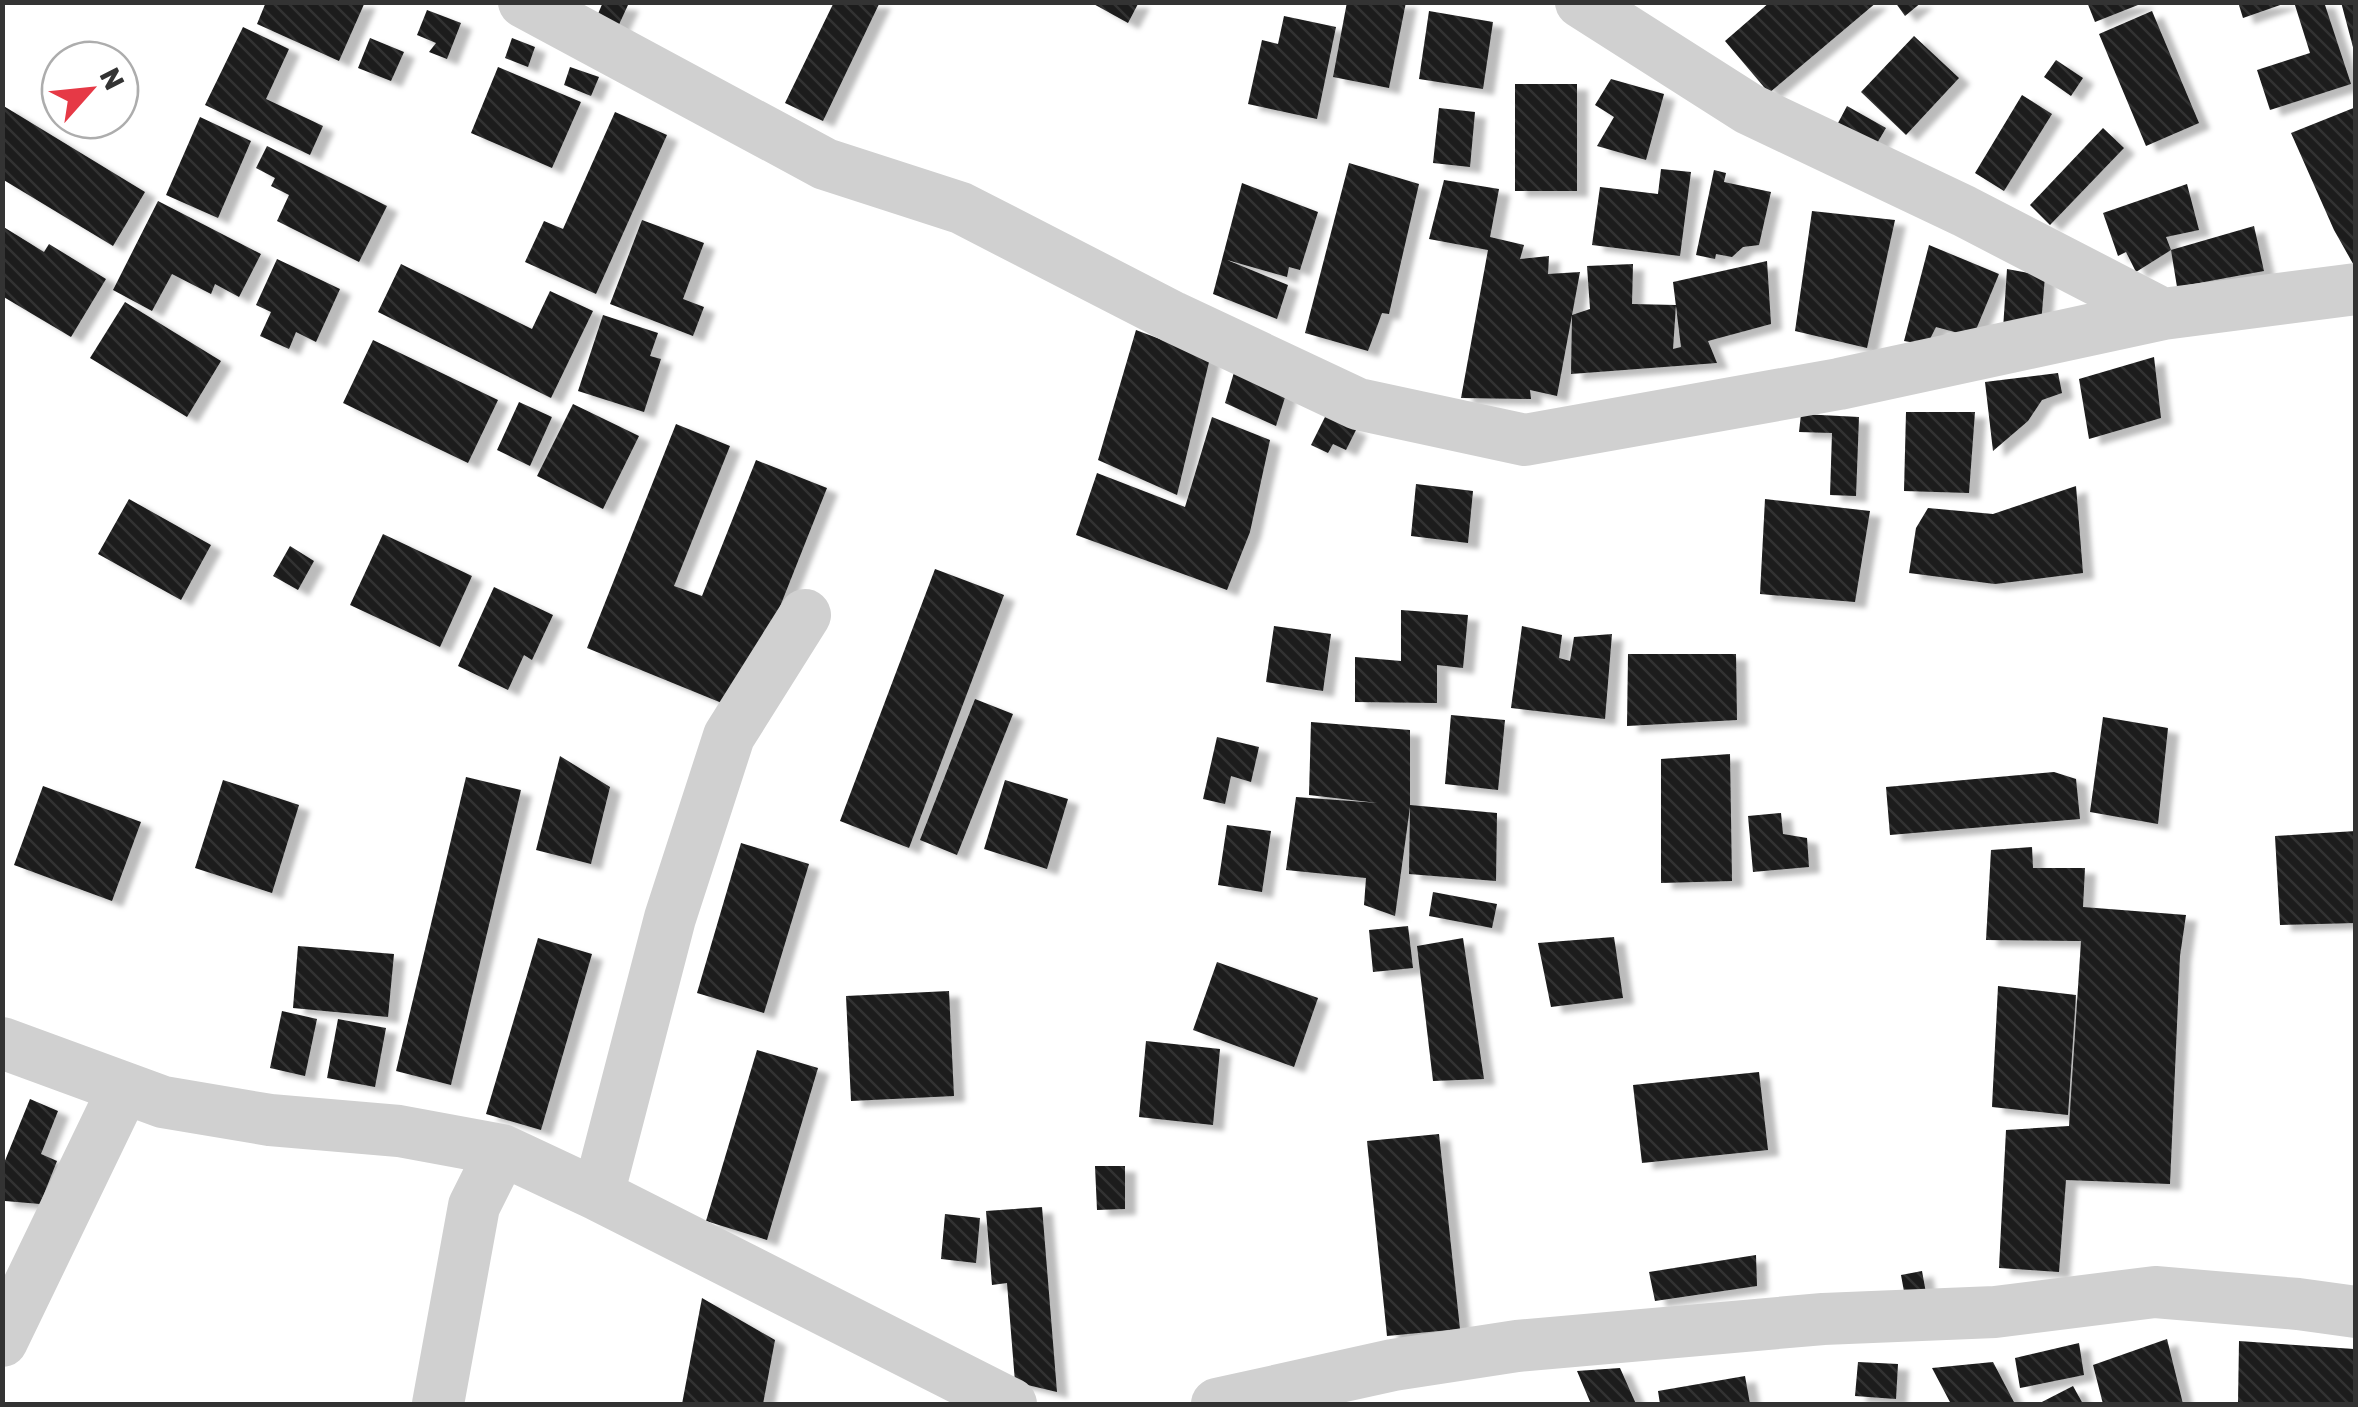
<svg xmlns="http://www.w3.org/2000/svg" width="2358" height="1407" viewBox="0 0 2358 1407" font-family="Rubik,sans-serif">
  <defs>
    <pattern id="building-back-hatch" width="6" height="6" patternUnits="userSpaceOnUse" patternTransform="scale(2.5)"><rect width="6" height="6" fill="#1a1a1a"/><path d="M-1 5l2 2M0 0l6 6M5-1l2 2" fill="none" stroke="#333"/></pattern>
    <filter id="shadow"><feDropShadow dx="11" dy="6" stdDeviation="2.5" flood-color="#0004"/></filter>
  </defs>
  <rect width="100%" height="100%" fill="#fff"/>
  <!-- building -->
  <path fill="url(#building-back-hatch)" filter="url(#shadow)" d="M 266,2 L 365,2 L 339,61 L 257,24 Z
    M 603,2 L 628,5 L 616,31 L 595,21 Z
    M 834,2 L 880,2 L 823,121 L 785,103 Z
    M 1090,2 L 1139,2 L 1128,23 Z
    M 1347,2 L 1406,2 L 1389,88 L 1333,77 Z
    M 1770,2 L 1877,2 L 1769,93 L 1725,41 Z
    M 1895,2 L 1922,2 L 1905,16 Z
    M 2087,2 L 2143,2 L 2143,3 L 2095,22 Z
    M 2238,2 L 2286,2 L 2286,3 L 2243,18 Z
    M 2294,2 L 2324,2 L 2351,84 L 2270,110 L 2257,70 L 2310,53 Z
    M 2341,2 L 2356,2 L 2356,51 L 2354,51 Z
    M 427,10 L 461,23 L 447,59 L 429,52 L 436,43 L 417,35 Z
    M 1429,11 L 1493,22 L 1483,89 L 1419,79 Z
    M 2152,11 L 2199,123 L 2146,146 L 2099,34 Z
    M 1284,16 L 1336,27 L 1317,119 L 1248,104 L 1262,40 L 1278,44 Z
    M 243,27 L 289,49 L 266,99 L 323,126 L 310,155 L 205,105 Z
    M 1914,36 L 1959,78 L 1906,135 L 1861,92 Z
    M 370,38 L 404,52 L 391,81 L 358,68 Z
    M 512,38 L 535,47 L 528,67 L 505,58 Z
    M 2056,60 L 2083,78 L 2071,96 L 2044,77 Z
    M 498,67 L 581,102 L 552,168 L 471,133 Z
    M 570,67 L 599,77 L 591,96 L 564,85 Z
    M 1611,79 L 1664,94 L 1646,160 L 1597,146 L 1614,117 L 1595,105 Z
    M 1515,84 L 1577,84 L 1577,191 L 1515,191 Z
    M 2022,95 L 2052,114 L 2004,191 L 1975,173 Z
    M 2,105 L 145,192 L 113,246 L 2,179 Z
    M 1847,106 L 1886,128 L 1876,145 L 1838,123 Z
    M 2356,107 L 2356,269 L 2334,230 L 2291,133 Z
    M 1439,108 L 1475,112 L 1470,167 L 1433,163 Z
    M 615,112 L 667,135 L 596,294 L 525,262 L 544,221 L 563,229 Z
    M 200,117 L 251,141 L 218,218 L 166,195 Z
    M 2103,128 L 2124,148 L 2050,225 L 2030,205 Z
    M 267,146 L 387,206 L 359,262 L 277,221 L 289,195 L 271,186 L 275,178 L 256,168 Z
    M 1349,163 L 1419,184 L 1389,314 L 1382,313 L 1368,351 L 1305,333 Z
    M 1661,169 L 1691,172 L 1680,256 L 1592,245 L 1600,187 L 1658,194 Z
    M 1714,170 L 1726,173 L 1724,182 L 1771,192 L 1759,245 L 1743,247 L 1732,257 L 1716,254 L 1715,259 L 1696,255 Z
    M 1444,180 L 1499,189 L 1490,237 L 1524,245 L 1520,259 L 1549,256 L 1548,274 L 1580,272 L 1557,396 L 1530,390 L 1531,399 L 1461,398 L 1488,250 L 1429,239 Z
    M 1242,183 L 1318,212 L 1300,270 L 1289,267 L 1287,277 L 1227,260 L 1288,285 L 1277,319 L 1213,294 Z
    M 2187,184 L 2199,230 L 2166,237 L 2171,250 L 2136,272 L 2126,252 L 2118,256 L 2103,213 Z
    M 158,201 L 261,254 L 239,297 L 215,284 L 211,294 L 172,274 L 152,311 L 113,290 Z
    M 1812,211 L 1895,220 L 1867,348 L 1795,331 Z
    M 642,220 L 704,243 L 683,299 L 704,307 L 693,336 L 610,304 Z
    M 2,226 L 44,252 L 49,244 L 106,279 L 71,337 L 2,296 Z
    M 2254,226 L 2264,271 L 2177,287 L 2171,250 Z
    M 1929,245 L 1999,274 L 1973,337 L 1936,327 L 1927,345 L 1904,341 Z
    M 277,259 L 340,289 L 316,342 L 296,332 L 289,349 L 260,336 L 271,312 L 256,305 Z
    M 1767,261 L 1771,324 L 1708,341 L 1717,363 L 1571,374 L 1572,315 L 1590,309 L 1587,266 L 1633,264 L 1632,304 L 1676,305 L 1673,349 L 1681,347 L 1673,282 Z
    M 401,264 L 532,329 L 550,291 L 593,311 L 551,398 L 378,312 Z
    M 2007,269 L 2045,276 L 2041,324 L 2003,329 Z
    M 125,302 L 221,361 L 187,417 L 90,358 Z
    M 603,315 L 658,333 L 650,356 L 661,359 L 644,412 L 578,391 Z
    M 1136,330 L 1210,358 L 1177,495 L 1098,460 Z
    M 373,340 L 498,400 L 468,463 L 343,403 Z
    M 2154,357 L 2161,418 L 2089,439 L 2079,379 Z
    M 1235,369 L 1287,391 L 1276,426 L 1225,403 Z
    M 2058,373 L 2062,393 L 2042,400 L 2028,421 L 1993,451 L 1985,382 Z
    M 519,402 L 552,417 L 530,466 L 497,450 Z
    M 573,404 L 639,436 L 603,509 L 537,476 Z
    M 1906,412 L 1975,412 L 1969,493 L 1904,491 Z
    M 1801,414 L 1859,417 L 1856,496 L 1830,495 L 1832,433 L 1799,432 Z
    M 1326,415 L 1356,430 L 1346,450 L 1333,444 L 1328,453 L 1311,445 Z
    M 1212,417 L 1270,440 L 1250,532 L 1227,590 L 1076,535 L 1097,473 L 1185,507 Z
    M 676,424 L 730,446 L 674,586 L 702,596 L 756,460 L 827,488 L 739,710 L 587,648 Z
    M 1416,484 L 1473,491 L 1468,543 L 1411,536 Z
    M 2076,486 L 2083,573 L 1995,584 L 1909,573 L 1916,528 L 1928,508 L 1993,514 Z
    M 129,499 L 211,545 L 181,600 L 98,554 Z
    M 1765,499 L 1870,511 L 1855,602 L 1760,594 Z
    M 383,534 L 472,576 L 440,647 L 350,605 Z
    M 290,546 L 314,561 L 298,590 L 273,576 Z
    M 935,569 L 1004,595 L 909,848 L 840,821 Z
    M 494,587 L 553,615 L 532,660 L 524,655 L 508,690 L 458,666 Z
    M 1401,610 L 1468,615 L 1463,668 L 1437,665 L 1437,703 L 1355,702 L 1355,657 L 1401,661 Z
    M 1274,626 L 1331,634 L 1323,691 L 1266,682 Z
    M 1522,626 L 1562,635 L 1559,658 L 1570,661 L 1574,637 L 1612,634 L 1605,719 L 1511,708 Z
    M 1628,654 L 1736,654 L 1737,720 L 1627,726 Z
    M 975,699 L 1013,714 L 957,855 L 920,840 Z
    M 1451,715 L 1505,720 L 1498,790 L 1445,784 Z
    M 2103,717 L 2168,728 L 2158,824 L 2090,812 Z
    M 1311,722 L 1410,730 L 1410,805 L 1497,813 L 1496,881 L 1409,874 L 1410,807 L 1395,916 L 1364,905 L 1366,878 L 1286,870 L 1296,797 L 1378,803 L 1309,795 Z
    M 1217,737 L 1259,747 L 1251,782 L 1231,776 L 1225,804 L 1203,799 Z
    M 1730,754 L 1732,881 L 1661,883 L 1661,759 Z
    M 560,756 L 610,787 L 591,864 L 536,850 Z
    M 2054,772 L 2076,779 L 2080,819 L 1890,835 L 1886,787 Z
    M 466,777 L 521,790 L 451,1085 L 396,1071 Z
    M 223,780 L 299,805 L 272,893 L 195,868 Z
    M 1005,780 L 1068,799 L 1047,869 L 984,849 Z
    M 43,786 L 141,822 L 112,901 L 14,865 Z
    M 1781,813 L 1783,834 L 1807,838 L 1809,867 L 1753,872 L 1748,816 Z
    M 1227,825 L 1271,831 L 1262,892 L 1218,885 Z
    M 2356,831 L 2356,923 L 2280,925 L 2275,836 Z
    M 741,843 L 809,864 L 764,1013 L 697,993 Z
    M 2032,847 L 2033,868 L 2085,868 L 2083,907 L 2186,915 L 2180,956 L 2170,1184 L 2066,1180 L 2059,1272 L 1999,1268 L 2006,1130 L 2069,1126 L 2081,941 L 1986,940 L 1991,850 Z
    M 1433,892 L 1497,904 L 1492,928 L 1429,916 Z
    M 1408,926 L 1413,968 L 1373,972 L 1369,930 Z
    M 1614,937 L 1623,998 L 1551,1007 L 1538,943 Z
    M 538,938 L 592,954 L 541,1130 L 486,1114 Z
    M 1463,938 L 1484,1079 L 1433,1081 L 1417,946 Z
    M 298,946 L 394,954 L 388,1017 L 293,1008 Z
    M 1217,962 L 1318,998 L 1294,1067 L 1193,1030 Z
    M 1998,986 L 2076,995 L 2068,1115 L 1992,1107 Z
    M 949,991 L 954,1096 L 851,1101 L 846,996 Z
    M 282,1011 L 317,1019 L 305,1076 L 270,1068 Z
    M 338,1019 L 386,1028 L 375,1087 L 327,1078 Z
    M 1146,1041 L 1220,1049 L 1213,1125 L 1139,1117 Z
    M 757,1050 L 818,1068 L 767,1240 L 706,1221 Z
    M 1759,1072 L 1768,1150 L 1642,1163 L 1633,1085 Z
    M 30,1099 L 58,1111 L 41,1154 L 57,1161 L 40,1204 L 5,1201 L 2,1198 L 2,1168 Z
    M 1439,1134 L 1460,1329 L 1387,1336 L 1367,1141 Z
    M 1095,1166 L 1125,1166 L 1125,1209 L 1097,1210 Z
    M 1042,1207 L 1057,1392 L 1015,1382 L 1007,1283 L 992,1285 L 986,1211 Z
    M 945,1214 L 980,1218 L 976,1263 L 941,1259 Z
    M 1756,1255 L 1757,1286 L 1655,1301 L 1649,1272 Z
    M 1922,1271 L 1926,1293 L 1905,1297 L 1901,1275 Z
    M 702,1298 L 775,1340 L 763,1404 L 682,1404 Z
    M 2167,1339 L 2183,1404 L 2103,1404 L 2093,1365 Z
    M 2239,1341 L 2354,1349 L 2355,1404 L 2238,1403 Z
    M 2079,1343 L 2084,1375 L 2020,1388 L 2015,1358 Z
    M 1858,1362 L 1898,1364 L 1896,1399 L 1855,1396 Z
    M 1993,1362 L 2015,1404 L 1951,1404 L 1932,1368 Z
    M 1620,1368 L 1636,1404 L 1591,1404 L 1577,1371 Z
    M 1745,1376 L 1750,1404 L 1660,1404 L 1658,1391 Z
    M 2073,1386 L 2083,1404 L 2038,1404 Z"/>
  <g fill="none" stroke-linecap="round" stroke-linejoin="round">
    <!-- minor -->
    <path stroke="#d0d0d0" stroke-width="52" d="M 524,2 L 825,164 L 961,208 L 1173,317 L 1358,404 L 1525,440 L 1839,384 L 2163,314 L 2356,289
      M 1581,2 L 1749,109 L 1964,211 L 2163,314
      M 2,1043 L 163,1102 L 270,1120 L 399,1131 L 502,1150 L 598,1195 L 1011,1404
      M 598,1195 L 670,918 L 729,736 L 805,615
      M 2,1341 L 124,1088
      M 438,1404 L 474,1206 L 502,1150
      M 1217,1404 L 1393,1365 L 1517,1346 L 1823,1319 L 1995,1312 L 2155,1292 L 2298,1304 L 2356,1312"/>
  </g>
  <!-- border -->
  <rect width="2358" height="1407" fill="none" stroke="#333333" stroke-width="10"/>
  <!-- north arrow -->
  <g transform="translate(90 90) rotate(63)"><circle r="48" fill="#ffffff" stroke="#adadad" stroke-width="2.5"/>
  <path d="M0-8L18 38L0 25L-18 38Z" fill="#e63946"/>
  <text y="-15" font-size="28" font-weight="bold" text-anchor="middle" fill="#333333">N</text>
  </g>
</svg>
